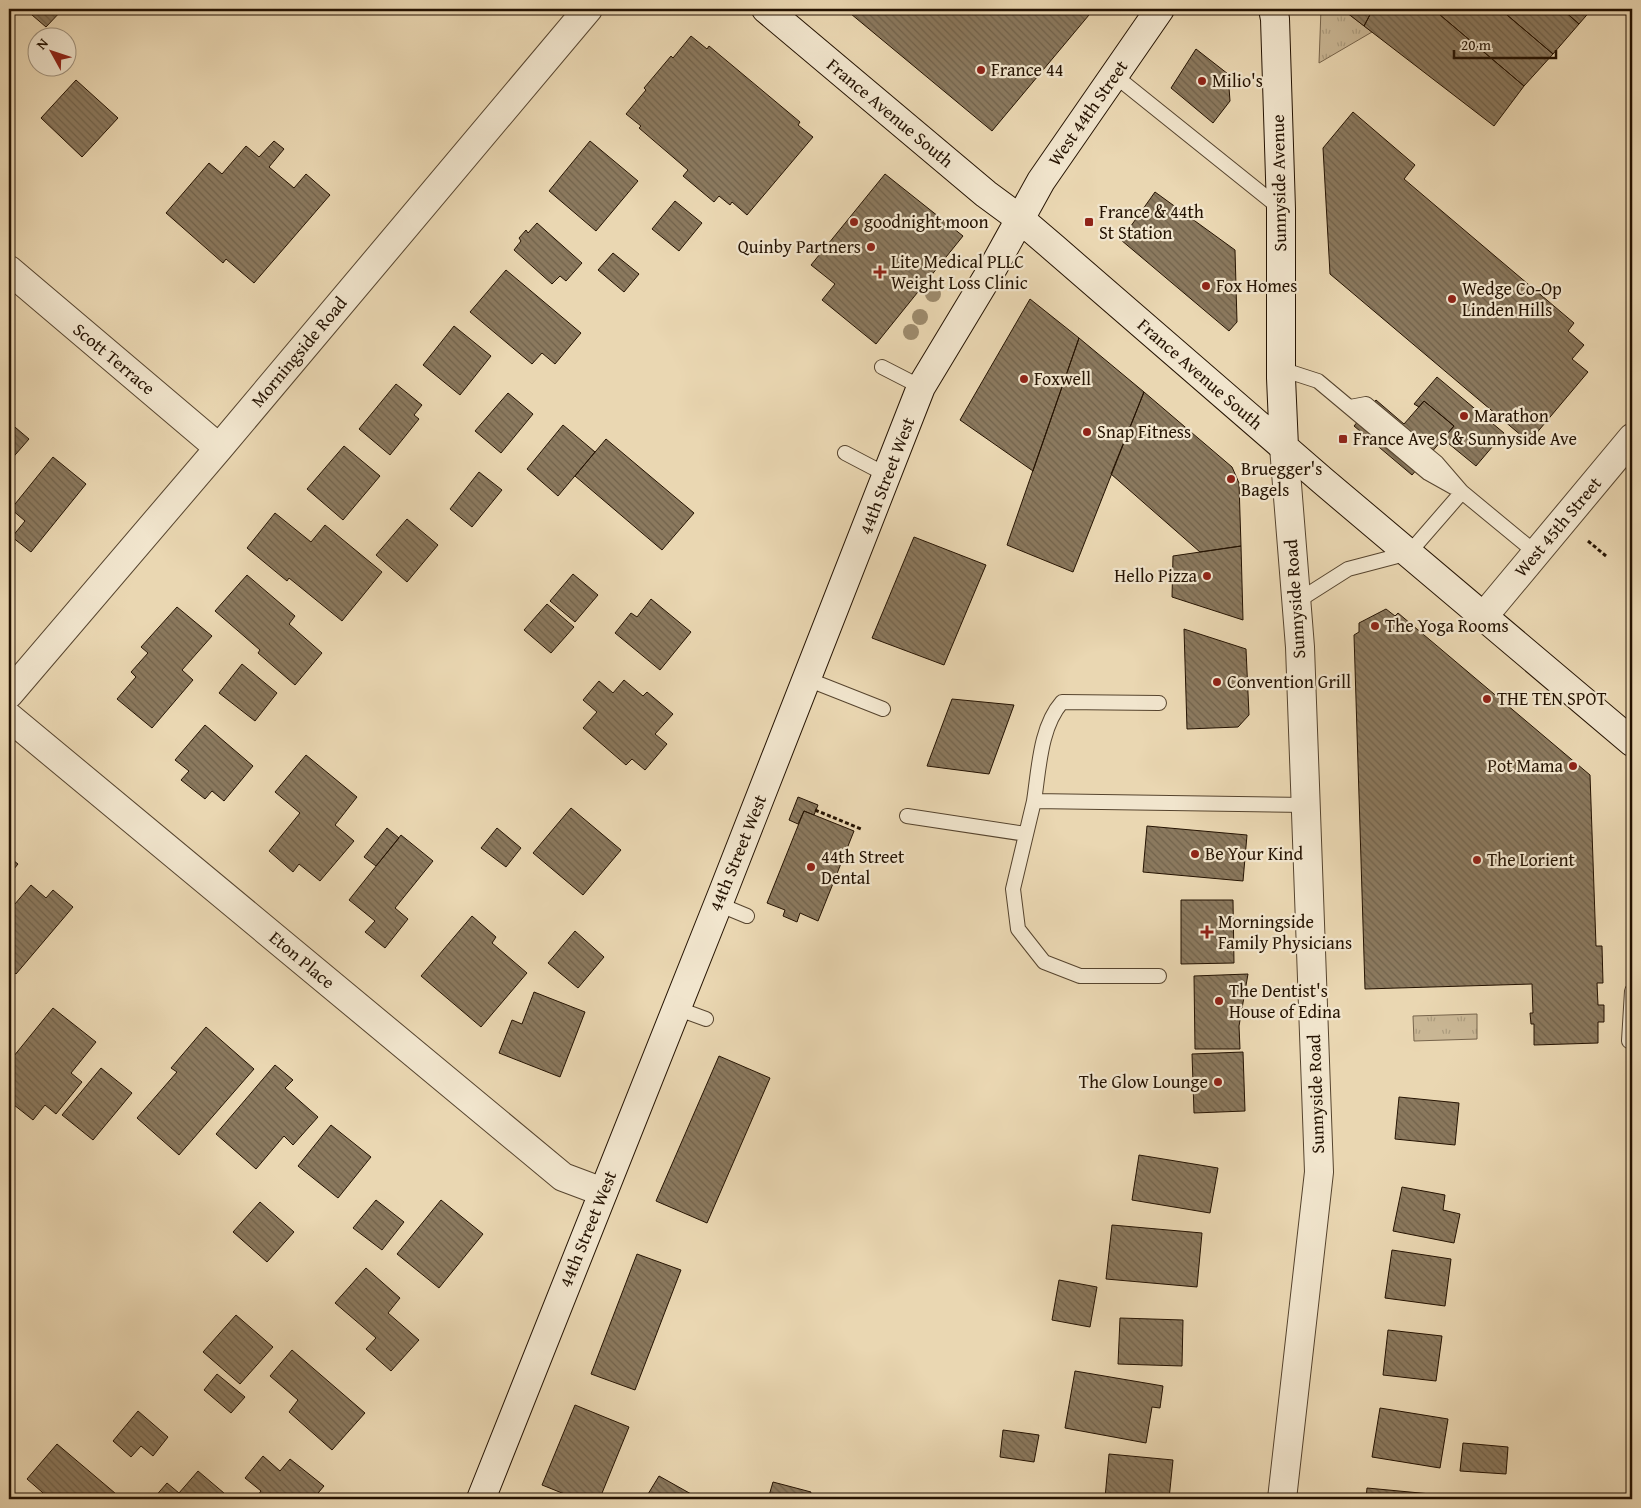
<svg xmlns="http://www.w3.org/2000/svg" width="1641" height="1508" viewBox="0 0 1641 1508" font-family="'Gentium Book Plus',serif">
  <defs>
    <pattern id="grass-tufts" width="24" height="20" patternUnits="userSpaceOnUse" patternTransform="scale(1.25)"><rect width="24" height="20" fill="#c9b694"/><path d="M3 7l-1-3M5 7V3M7 7l1-3M15 17l-1-3M17 17v-4M19 17l1-3" fill="none" stroke="#ac9c7e"/></pattern>
    <pattern id="building-back-hatch" width="6" height="6" patternUnits="userSpaceOnUse" patternTransform="scale(1.25)"><rect width="6" height="6" fill="#8b795e"/><path d="M-1 5l2 2M0 0l6 6M5-1l2 2" fill="none" stroke="#71624b"/></pattern>
  </defs>
  <rect width="100%" height="100%" fill="#ead7b2"/>
  <filter id="stains"><feTurbulence type="fractalNoise" baseFrequency=".004" numOctaves="4"/><feColorMatrix values="0 0 0 0 .2 0 0 0 0 .09 0 0 0 0 .02 0 0 0 .5 -.17"/></filter>
  <radialGradient id="worn" r=".72"><stop offset=".6" stop-color="#630" stop-opacity="0"/><stop offset="1" stop-color="#630" stop-opacity=".3"/></radialGradient>
  <!-- grass -->
  <path fill="url(#grass-tufts)" stroke="#77644b" d="M 1321,9 L 1342,9 L 1372,32 L 1319,63 Z
    M 1477,1014 L 1477,1039 L 1414,1041 L 1413,1016 Z"/>
  <!-- building -->
  <path fill="url(#building-back-hatch)" stroke="#251302" d="M 25,9 L 63,9 L 46,27 Z
    M 845,9 L 1094,9 L 992,131 Z
    M 1342,9 L 1373,9 L 1364,26 Z
    M 1373,9 L 1433,9 L 1524,86 L 1494,126 L 1364,26 Z
    M 1433,9 L 1500,9 L 1553,54 L 1524,86 Z
    M 1500,9 L 1562,9 L 1579,24 L 1553,54 Z
    M 1562,9 L 1592,9 L 1579,24 Z
    M 691,36 L 707,49 L 709,46 L 800,122 L 798,125 L 813,137 L 747,215 L 732,202 L 730,205 L 719,196 L 714,202 L 683,176 L 688,170 L 639,128 L 641,126 L 626,114 L 646,90 L 644,88 L 671,56 L 673,58 Z
    M 1196,49 L 1228,74 L 1230,101 L 1213,123 L 1171,88 Z
    M 76,80 L 118,118 L 82,157 L 41,118 Z
    M 1353,112 L 1415,165 L 1404,179 L 1574,323 L 1568,331 L 1584,345 L 1572,359 L 1588,372 L 1529,442 L 1330,274 L 1323,148 Z
    M 274,141 L 284,149 L 269,167 L 294,188 L 306,174 L 330,195 L 254,283 L 226,259 L 223,263 L 166,213 L 209,163 L 222,174 L 246,146 L 259,157 Z
    M 590,141 L 638,181 L 596,231 L 549,191 Z
    M 885,174 L 963,236 L 876,344 L 822,300 L 835,284 L 811,265 Z
    M 1155,192 L 1235,250 L 1237,322 L 1229,331 L 1121,240 Z
    M 675,201 L 702,223 L 679,251 L 652,229 Z
    M 537,223 L 582,263 L 566,281 L 560,276 L 552,284 L 514,250 L 521,241 L 519,238 L 526,230 L 528,233 Z
    M 613,253 L 639,274 L 624,292 L 598,270 Z
    M 506,270 L 581,333 L 555,364 L 542,353 L 532,364 L 470,312 Z
    M 1030,299 L 1079,338 L 1033,471 L 960,420 Z
    M 454,326 L 491,356 L 460,395 L 423,365 Z
    M 1079,338 L 1144,392 L 1073,572 L 1007,545 Z
    M 1437,377 L 1504,433 L 1476,466 L 1443,439 L 1454,426 L 1424,401 L 1419,407 L 1414,404 Z
    M 396,384 L 422,405 L 414,415 L 419,419 L 390,455 L 359,429 Z
    M 1144,392 L 1232,467 L 1239,483 L 1241,546 L 1200,552 L 1111,474 Z
    M 508,393 L 533,414 L 501,453 L 475,431 Z
    M 1376,400 L 1404,424 L 1424,401 L 1454,426 L 1412,475 L 1354,426 Z
    M 9,422 L 29,439 L 9,462 Z
    M 563,425 L 595,452 L 558,496 L 527,469 Z
    M 606,439 L 694,513 L 662,550 L 575,476 Z
    M 344,446 L 380,476 L 343,520 L 307,489 Z
    M 53,457 L 86,484 L 31,552 L 12,537 L 25,521 L 11,509 Z
    M 479,472 L 502,490 L 472,527 L 450,509 Z
    M 275,513 L 311,542 L 325,525 L 382,572 L 342,621 L 289,578 L 287,581 L 247,548 Z
    M 407,519 L 438,545 L 407,582 L 376,555 Z
    M 914,537 L 986,565 L 944,665 L 872,638 Z
    M 1241,546 L 1243,620 L 1172,597 L 1173,556 Z
    M 573,574 L 598,595 L 575,622 L 550,601 Z
    M 247,575 L 295,616 L 289,624 L 322,653 L 295,685 L 258,653 L 260,650 L 215,611 Z
    M 651,599 L 691,632 L 660,670 L 615,633 L 631,613 L 637,617 Z
    M 547,604 L 574,627 L 551,653 L 524,630 Z
    M 177,607 L 212,636 L 182,670 L 193,680 L 152,728 L 117,699 L 136,677 L 131,672 L 148,653 L 141,647 Z
    M 1386,609 L 1395,616 L 1398,613 L 1590,775 L 1596,946 L 1602,946 L 1603,983 L 1597,983 L 1598,1005 L 1604,1005 L 1604,1022 L 1598,1022 L 1598,1043 L 1534,1045 L 1534,1024 L 1531,1024 L 1530,1013 L 1533,1013 L 1532,984 L 1365,989 L 1354,635 L 1359,632 L 1359,623 Z
    M 1184,629 L 1246,649 L 1249,715 L 1238,727 L 1187,729 Z
    M 242,664 L 277,693 L 255,721 L 219,693 Z
    M 624,680 L 643,696 L 647,692 L 673,714 L 655,734 L 667,744 L 645,770 L 632,759 L 626,765 L 583,728 L 597,712 L 583,700 L 599,681 L 613,693 Z
    M 952,699 L 1014,705 L 989,774 L 927,766 Z
    M 205,725 L 253,766 L 224,801 L 212,791 L 205,799 L 181,780 L 189,771 L 175,760 Z
    M 306,755 L 357,797 L 335,825 L 354,841 L 320,881 L 299,864 L 293,872 L 269,851 L 300,813 L 275,792 Z
    M 798,797 L 818,805 L 814,815 L 804,811 L 798,824 L 789,820 Z
    M 571,808 L 621,850 L 583,895 L 533,853 Z
    M 804,811 L 854,831 L 818,921 L 800,913 L 797,922 L 783,916 L 785,910 L 767,903 Z
    M 1147,826 L 1247,835 L 1243,881 L 1143,872 Z
    M 387,828 L 399,838 L 376,866 L 364,857 Z
    M 497,828 L 521,848 L 506,867 L 481,848 Z
    M 401,835 L 433,861 L 395,908 L 408,919 L 385,948 L 365,932 L 375,921 L 349,900 Z
    M 9,857 L 18,864 L 9,875 Z
    M 31,885 L 46,898 L 53,890 L 73,907 L 16,974 L 9,968 L 9,911 Z
    M 1181,900 L 1233,900 L 1234,963 L 1181,964 Z
    M 472,916 L 496,937 L 492,943 L 527,973 L 481,1027 L 421,976 Z
    M 575,931 L 604,957 L 578,988 L 548,963 Z
    M 1248,974 L 1239,1026 L 1240,1049 L 1195,1049 L 1194,976 Z
    M 534,992 L 585,1012 L 560,1077 L 499,1053 L 512,1020 L 522,1024 Z
    M 53,1008 L 96,1042 L 71,1073 L 82,1082 L 56,1114 L 45,1105 L 33,1120 L 9,1101 L 9,1062 Z
    M 206,1027 L 254,1069 L 179,1155 L 137,1118 L 177,1072 L 171,1068 Z
    M 1243,1052 L 1245,1111 L 1194,1113 L 1192,1054 Z
    M 719,1056 L 770,1078 L 707,1223 L 656,1201 Z
    M 275,1065 L 293,1080 L 285,1088 L 318,1117 L 293,1145 L 284,1136 L 256,1169 L 216,1134 Z
    M 101,1068 L 132,1093 L 93,1140 L 62,1115 Z
    M 1399,1097 L 1459,1103 L 1455,1145 L 1395,1139 Z
    M 331,1125 L 371,1157 L 338,1198 L 298,1166 Z
    M 1139,1155 L 1218,1168 L 1210,1213 L 1132,1200 Z
    M 1402,1187 L 1445,1195 L 1443,1210 L 1460,1214 L 1454,1243 L 1393,1231 Z
    M 376,1200 L 404,1222 L 382,1250 L 353,1228 Z
    M 441,1200 L 483,1234 L 439,1288 L 397,1254 Z
    M 260,1202 L 294,1232 L 267,1262 L 233,1232 Z
    M 1112,1225 L 1202,1233 L 1197,1287 L 1106,1279 Z
    M 1392,1250 L 1451,1259 L 1445,1306 L 1385,1298 Z
    M 637,1254 L 681,1270 L 635,1390 L 591,1374 Z
    M 366,1268 L 400,1298 L 388,1313 L 419,1340 L 391,1371 L 366,1349 L 376,1338 L 335,1303 Z
    M 1059,1280 L 1097,1287 L 1090,1327 L 1052,1320 Z
    M 236,1315 L 273,1347 L 240,1384 L 203,1352 Z
    M 1120,1318 L 1183,1320 L 1182,1366 L 1118,1364 Z
    M 1388,1330 L 1442,1336 L 1436,1381 L 1383,1375 Z
    M 292,1350 L 365,1413 L 332,1450 L 289,1412 L 298,1400 L 270,1376 Z
    M 1075,1371 L 1163,1386 L 1160,1408 L 1152,1407 L 1146,1443 L 1065,1428 Z
    M 217,1374 L 245,1397 L 231,1413 L 204,1390 Z
    M 575,1405 L 629,1427 L 600,1498 L 604,1499 L 577,1499 L 542,1485 Z
    M 1380,1408 L 1448,1419 L 1440,1468 L 1372,1457 Z
    M 138,1411 L 168,1437 L 153,1456 L 141,1446 L 131,1457 L 113,1441 Z
    M 1003,1430 L 1039,1435 L 1034,1462 L 1000,1457 Z
    M 1463,1443 L 1508,1447 L 1506,1474 L 1460,1471 Z
    M 57,1444 L 122,1499 L 50,1499 L 27,1479 Z
    M 1109,1454 L 1173,1460 L 1169,1499 L 1105,1498 Z
    M 263,1456 L 280,1471 L 290,1459 L 324,1486 L 313,1499 L 255,1499 L 261,1491 L 245,1478 Z
    M 198,1471 L 231,1499 L 153,1499 L 167,1483 L 179,1493 Z
    M 659,1476 L 700,1499 L 645,1499 Z
    M 773,1482 L 811,1492 L 809,1499 L 768,1499 Z
    M 1367,1488 L 1463,1497 L 1463,1499 L 1366,1499 Z"/>
  <g fill="none" stroke-linecap="round" stroke-linejoin="round">
    <defs>
      <path id="lane" d="M 1114,75 L 1281,209
        M 882,367 L 921,387
        M 1281,369 L 1318,381 L 1428,473 L 1453,487
        M 1350,407 L 1366,404 L 1437,463 L 1462,492 L 1536,553
        M 845,453 L 887,475
        M 1296,602 L 1348,569 L 1409,553 L 1462,492
        M 807,679 L 883,709
        M 1034,801 C 1039,769 1040,727 1062,702 L 1159,703
        M 907,816 L 1026,834
        M 718,904 L 747,916
        M 1159,976 L 1080,976 L 1044,962 L 1018,929 L 1013,889 L 1034,801 L 1306,805
        M 676,1008 L 706,1019
        M 1629,1041 L 1632,991"/>
      <path id="street" d="M 9,270 L 219,448
        M 1483,617 L 1632,438
        M 9,694 L 219,448 L 588,9
        M 9,717 L 563,1177 L 603,1192
        M 1282,1499 L 1319,1172 L 1300,647 L 1284,447"/>
      <path id="secondary" d="M 766,9 L 986,194 L 1020,219 L 1054,248 L 1323,481 L 1632,742
        M 1273,9 L 1275,19 L 1281,209 L 1281,378 L 1284,447
        M 481,1499 L 723,892 L 921,387 L 994,266 L 1041,181 L 1160,9"/>
    </defs>
    <!-- lane casing -->
    <use href="#lane" stroke="#56442e" stroke-width="16"/>
    <!-- street casing -->
    <use href="#street" stroke="#56442e" stroke-width="30"/>
    <!-- secondary casing -->
    <use href="#secondary" stroke="#251302" stroke-width="30"/>
    <!-- path -->
    <path stroke="#251302" stroke-width="3" stroke-dasharray="4 2.5" stroke-linecap="butt" d="M 1588,541 L 1606,556
      M 815,810 L 861,829"/>
    <!-- lane -->
    <use href="#lane" stroke="#f1e5cd" stroke-width="14"/>
    <!-- street -->
    <use href="#street" stroke="#f1e5cd" stroke-width="28"/>
    <!-- secondary -->
    <use href="#secondary" stroke="#f1e5cd" stroke-width="28"/>
  </g>
  <!-- trees -->
  <g fill="#9d8b6d">
    <circle cx="933" cy="294" r="8"/>
    <circle cx="920" cy="317" r="8"/>
    <circle cx="911" cy="332" r="8"/>
  </g>
  <!-- markers -->
  <g fill="#8f2418" stroke="#f1e5cd" stroke-width="2">
    <circle cx="981" cy="70" r="5"/>
    <circle cx="1202" cy="81" r="5"/>
    <circle cx="854" cy="222" r="5"/>
    <rect x="1084" y="217" width="10" height="10" rx="2.5"/>
    <circle cx="871" cy="247" r="5"/>
    <path d="M877.5 264.5h5v5h5v5h-5v5h-5v-5h-5v-5h5z"/>
    <circle cx="1206" cy="286" r="5"/>
    <circle cx="1452" cy="299" r="5"/>
    <circle cx="1024" cy="379" r="5"/>
    <circle cx="1464" cy="416" r="5"/>
    <circle cx="1087" cy="432" r="5"/>
    <rect x="1338" y="434" width="10" height="10" rx="2.5"/>
    <circle cx="1231" cy="479" r="5"/>
    <circle cx="1207" cy="576" r="5"/>
    <circle cx="1375" cy="626" r="5"/>
    <circle cx="1217" cy="682" r="5"/>
    <circle cx="1487" cy="699" r="5"/>
    <circle cx="1573" cy="766" r="5"/>
    <circle cx="1195" cy="854" r="5"/>
    <circle cx="1477" cy="860" r="5"/>
    <circle cx="811" cy="867" r="5"/>
    <path d="M1204.5 924.5h5v5h5v5h-5v5h-5v-5h-5v-5h5z"/>
    <circle cx="1219" cy="1001" r="5"/>
    <circle cx="1218" cy="1082" r="5"/>
  </g>
  <g text-anchor="middle" stroke-width="4.5" stroke-linejoin="round" paint-order="stroke">
    <!-- poi labels -->
    <g font-size="18" fill="#251302" stroke="#f1e5cd" text-anchor="start">
      <text x="991" y="76">France 44</text>
      <text x="1212" y="87">Milio's</text>
      <text x="1099" y="218">France &amp; 44th<tspan x="1099" dy="21">St Station</tspan></text>
      <text x="864" y="228">goodnight moon</text>
      <text x="861" y="253" text-anchor="end">Quinby Partners</text>
      <text x="891" y="268">Lite Medical PLLC<tspan x="891" dy="21">Weight Loss Clinic</tspan></text>
      <text x="1216" y="292">Fox Homes</text>
      <text x="1462" y="295">Wedge Co-Op<tspan x="1462" dy="21">Linden Hills</tspan></text>
      <text x="1034" y="385">Foxwell</text>
      <text x="1474" y="422">Marathon</text>
      <text x="1097" y="438">Snap Fitness</text>
      <text x="1353" y="445">France Ave S &amp; Sunnyside Ave</text>
      <text x="1241" y="475">Bruegger's<tspan x="1241" dy="21">Bagels</tspan></text>
      <text x="1197" y="582" text-anchor="end">Hello Pizza</text>
      <text x="1385" y="632">The Yoga Rooms</text>
      <text x="1227" y="688">Convention Grill</text>
      <text x="1497" y="705">THE TEN SPOT</text>
      <text x="1563" y="772" text-anchor="end">Pot Mama</text>
      <text x="1205" y="860">Be Your Kind</text>
      <text x="821" y="863">44th Street<tspan x="821" dy="21">Dental</tspan></text>
      <text x="1487" y="866">The Lorient</text>
      <text x="1218" y="928">Morningside<tspan x="1218" dy="21">Family Physicians</tspan></text>
      <text x="1229" y="997">The Dentist's<tspan x="1229" dy="21">House of Edina</tspan></text>
      <text x="1208" y="1088" text-anchor="end">The Glow Lounge</text>
    </g>
    <!-- street labels -->
    <g font-size="18" fill="#251302" stroke="#f1e5cd">
      <text transform="translate(890 113) rotate(40)" y="6">France Avenue South</text>
      <text transform="translate(1088 113) rotate(-55)" y="6">West 44th Street</text>
      <text transform="translate(1279 183) rotate(-91)" y="6">Sunnyside Avenue</text>
      <text transform="translate(299 352) rotate(-50)" y="6">Morningside Road</text>
      <text transform="translate(114 359) rotate(40)" y="6">Scott Terrace</text>
      <text transform="translate(1200 374) rotate(41)" y="6">France Avenue South</text>
      <text transform="translate(887 476) rotate(-69)" y="6">44th Street West</text>
      <text transform="translate(1558 527) rotate(-50)" y="6">West 45th Street</text>
      <text transform="translate(1295 599) rotate(-94)" y="6">Sunnyside Road</text>
      <text transform="translate(738 853) rotate(-68)" y="6">44th Street West</text>
      <text transform="translate(302 960) rotate(40)" y="6">Eton Place</text>
      <text transform="translate(1316 1094) rotate(-92)" y="6">Sunnyside Road</text>
      <text transform="translate(588 1229) rotate(-68)" y="6">44th Street West</text>
    </g>
  </g>
  <!-- margin -->
  <rect width="1641" height="1508" fill="none" stroke="#ead7b2" stroke-width="30"/>
  <rect x="10" y="10" width="1621" height="1488" fill="none" stroke="#251302" stroke-width="2.5"/>
  <rect x="15" y="15" width="1611" height="1478" fill="none" stroke="#251302"/>
  <!-- north arrow -->
  <g transform="translate(52 52) rotate(310)"><circle r="24" fill="#f1e5cd" stroke="#9f917c"/>
  <path d="M0-4L9 19L0 12L-9 19Z" fill="#8f2418"/>
  <text y="-8" font-size="14" font-weight="bold" text-anchor="middle" fill="#251302">N</text>
  </g>
  <!-- scale -->
  <path d="M1454 50v8h102v-8" fill="none" stroke="#251302" stroke-width="2.5"/>
  <text x="1461" y="50" font-size="15" fill="#251302" stroke="#f1e5cd" stroke-width="4" paint-order="stroke">20 m</text>
  <rect width="100%" height="100%" filter="url(#stains)"/>
  <rect width="100%" height="100%" fill="url(#worn)"/>
</svg>
